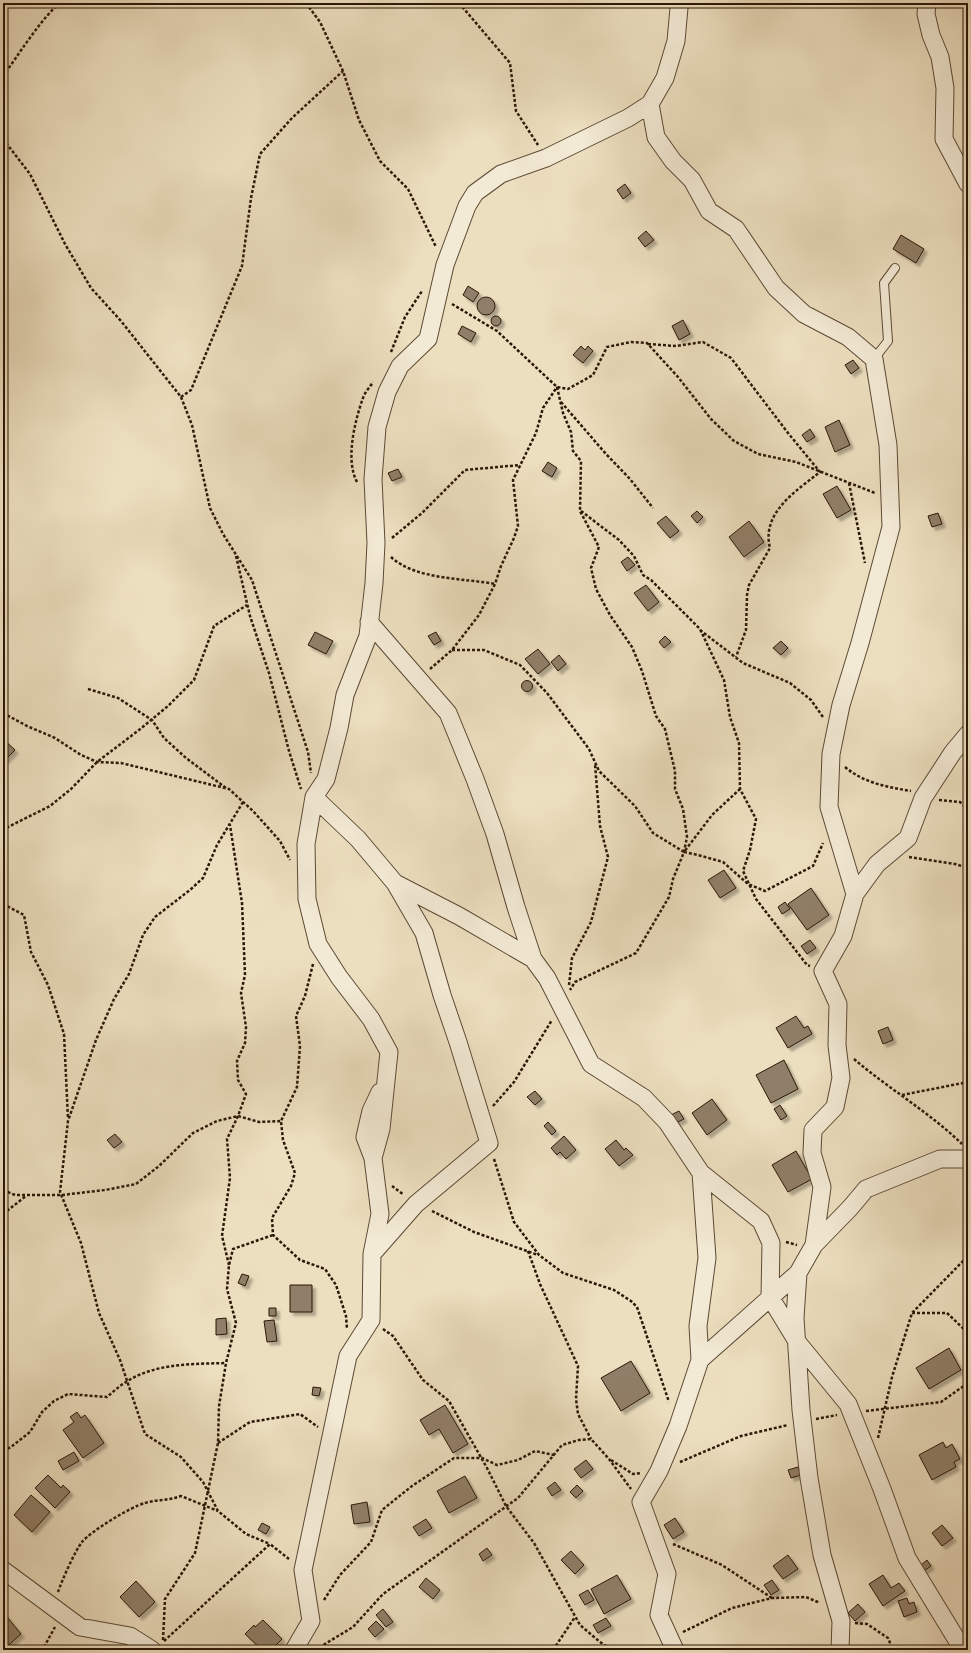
<svg xmlns="http://www.w3.org/2000/svg" width="971" height="1653" viewBox="0 0 971 1653" font-family="'Gentium Book Plus',serif">
  <defs>
    <filter id="shadow"><feDropShadow dx="3.5" dy="3.5" stdDeviation="1" flood-color="#0004"/></filter>
  </defs>
  <rect width="100%" height="100%" fill="#ecdfbf"/>
  <filter id="stains"><feTurbulence type="fractalNoise" baseFrequency=".005" numOctaves="4"/><feColorMatrix values="0 0 0 0 .2 0 0 0 0 .09 0 0 0 0 .02 0 0 0 .5 -.17"/></filter>
  <radialGradient id="worn" r=".72"><stop offset=".6" stop-color="#630" stop-opacity="0"/><stop offset="1" stop-color="#630" stop-opacity=".3"/></radialGradient>
  <!-- building -->
  <path fill="#907f67" stroke="#2c1707" filter="url(#shadow)" d="M 625,184 L 631,193 L 623,199 L 617,190 Z
    M 646,231 L 654,240 L 645,247 L 638,238 Z
    M 901,235 L 924,249 L 916,263 L 893,249 Z
    M 468,286 L 479,293 L 473,302 L 463,295 Z
    M477 306a9 9 0 1 1 18 0a9 9 0 1 1-18 0Z
    M491 321a5 5 0 1 1 10 0a5 5 0 1 1-10 0Z
    M 683,320 L 690,334 L 679,340 L 672,326 Z
    M 462,326 L 476,333 L 471,342 L 458,334 Z
    M 581,346 L 585,350 L 588,346 L 593,351 L 583,363 L 573,355 Z
    M 853,360 L 859,368 L 851,374 L 845,365 Z
    M 839,420 L 850,445 L 835,452 L 825,427 Z
    M 810,429 L 815,437 L 807,442 L 802,435 Z
    M 548,462 L 557,468 L 552,477 L 542,471 Z
    M 398,469 L 402,477 L 392,481 L 388,473 Z
    M 837,486 L 851,510 L 837,518 L 823,494 Z
    M 697,511 L 703,517 L 697,523 L 691,516 Z
    M 938,513 L 942,524 L 932,527 L 928,516 Z
    M 666,516 L 679,531 L 670,538 L 657,523 Z
    M 749,521 L 764,542 L 744,557 L 729,537 Z
    M 628,557 L 635,565 L 627,571 L 621,562 Z
    M 646,585 L 659,602 L 648,611 L 634,593 Z
    M 315,632 L 333,641 L 326,654 L 308,645 Z
    M 436,632 L 441,641 L 434,645 L 428,636 Z
    M 665,636 L 671,642 L 664,648 L 659,642 Z
    M 781,641 L 788,648 L 781,655 L 773,648 Z
    M 538,649 L 550,664 L 538,674 L 525,659 Z
    M 559,655 L 566,664 L 558,671 L 551,662 Z
    M521.5 686a5.5 5.5 0 1 1 11 0a5.5 5.5 0 1 1-11 0Z
    M 3,739 L 15,750 L 4,761 L 3,760 Z
    M 724,870 L 736,888 L 720,898 L 708,880 Z
    M 811,888 L 829,915 L 807,930 L 788,904 Z
    M 785,902 L 790,909 L 782,914 L 778,907 Z
    M 810,940 L 816,948 L 807,954 L 801,946 Z
    M 796,1016 L 804,1028 L 808,1026 L 812,1034 L 788,1048 L 776,1028 Z
    M 888,1027 L 893,1040 L 883,1044 L 878,1031 Z
    M 784,1060 L 798,1089 L 771,1103 L 756,1075 Z
    M 535,1091 L 542,1099 L 535,1105 L 527,1097 Z
    M 712,1099 L 727,1120 L 707,1135 L 692,1113 Z
    M 780,1105 L 787,1116 L 781,1120 L 774,1109 Z
    M 679,1111 L 684,1119 L 676,1123 L 671,1115 Z
    M 548,1122 L 556,1131 L 552,1135 L 544,1126 Z
    M 115,1134 L 122,1142 L 114,1148 L 107,1140 Z
    M 564,1136 L 576,1150 L 566,1159 L 560,1152 L 557,1155 L 551,1148 Z
    M 616,1140 L 624,1150 L 626,1148 L 633,1155 L 619,1166 L 605,1149 Z
    M 796,1151 L 812,1179 L 788,1192 L 772,1165 Z
    M 242,1274 L 249,1276 L 245,1286 L 238,1283 Z
    M 290,1285 L 312,1285 L 312,1312 L 290,1312 Z
    M 269,1308 L 276,1308 L 276,1316 L 269,1316 Z
    M 226,1318 L 227,1334 L 216,1335 L 216,1319 Z
    M 274,1320 L 277,1341 L 267,1342 L 264,1321 Z
    M 949,1348 L 961,1370 L 929,1389 L 916,1368 Z
    M 631,1361 L 650,1393 L 621,1411 L 601,1378 Z
    M 313,1387 L 321,1388 L 319,1396 L 312,1395 Z
    M 445,1405 L 468,1444 L 453,1453 L 439,1429 L 429,1435 L 420,1420 Z
    M 77,1412 L 81,1418 L 85,1415 L 104,1443 L 83,1458 L 63,1430 L 74,1422 L 70,1417 Z
    M 943,1442 L 946,1448 L 952,1444 L 960,1459 L 954,1462 L 956,1467 L 932,1480 L 919,1455 Z
    M 74,1452 L 79,1461 L 63,1470 L 58,1461 Z
    M 586,1460 L 593,1469 L 581,1478 L 574,1469 Z
    M 798,1467 L 801,1475 L 791,1478 L 788,1470 Z
    M 48,1475 L 61,1488 L 63,1485 L 70,1492 L 55,1508 L 35,1488 Z
    M 465,1476 L 477,1498 L 449,1513 L 437,1491 Z
    M 555,1482 L 561,1490 L 552,1496 L 547,1488 Z
    M 577,1485 L 583,1491 L 576,1498 L 570,1492 Z
    M 31,1495 L 50,1512 L 32,1532 L 14,1515 Z
    M 367,1502 L 370,1522 L 354,1524 L 351,1505 Z
    M 675,1518 L 684,1532 L 673,1539 L 664,1525 Z
    M 426,1519 L 432,1528 L 419,1536 L 413,1527 Z
    M 262,1523 L 270,1527 L 266,1534 L 258,1530 Z
    M 942,1525 L 953,1538 L 942,1546 L 932,1533 Z
    M 487,1548 L 492,1555 L 483,1561 L 479,1554 Z
    M 571,1551 L 584,1565 L 575,1574 L 561,1560 Z
    M 788,1555 L 798,1569 L 783,1579 L 773,1566 Z
    M 927,1560 L 931,1566 L 924,1571 L 920,1566 Z
    M 617,1575 L 631,1599 L 604,1614 L 591,1589 Z
    M 883,1575 L 891,1588 L 899,1583 L 905,1591 L 883,1606 L 869,1584 Z
    M 426,1578 L 440,1590 L 433,1599 L 419,1587 Z
    M 772,1580 L 779,1590 L 771,1595 L 764,1585 Z
    M 136,1581 L 155,1602 L 139,1617 L 120,1597 Z
    M 588,1590 L 594,1600 L 585,1605 L 579,1595 Z
    M 907,1598 L 909,1604 L 914,1602 L 917,1612 L 904,1617 L 898,1601 Z
    M 858,1604 L 865,1612 L 855,1621 L 848,1613 Z
    M 383,1609 L 393,1622 L 386,1627 L 376,1615 Z
    M 3,1612 L 21,1634 L 3,1650 Z
    M 606,1618 L 611,1626 L 598,1633 L 593,1625 Z
    M 263,1620 L 282,1639 L 271,1650 L 268,1647 L 265,1650 L 262,1650 L 245,1634 L 254,1625 L 255,1627 Z
    M 376,1621 L 384,1629 L 375,1637 L 368,1629 Z"/>
  <g fill="none" stroke-linecap="round" stroke-linejoin="round">
    <defs>
      <path id="lane" d="M 874,359 L 888,341 L 884,283 L 895,268"/>
      <path id="street" d="M 927,3 L 926,14 L 931,35 L 940,57 L 945,88 L 944,139 L 968,184
        M 650,104 L 656,137 L 673,161 L 692,180 L 709,211 L 736,229 L 776,288 L 804,314 L 848,337 L 874,359 L 888,445 L 891,527 L 860,643 L 841,705 L 831,754 L 829,807 L 855,894
        M 369,622 L 448,713 L 475,779 L 495,834 L 516,907 L 533,959 L 547,978 L 591,1064 L 644,1098 L 667,1122 L 701,1173 L 761,1221 L 771,1243 L 770,1297 L 798,1343 L 848,1404 L 882,1489 L 907,1558 L 963,1650
        M 314,797 L 358,839 L 395,883 L 424,933 L 442,995 L 458,1042 L 489,1143 L 416,1204 L 373,1253
        M 395,883 L 459,916 L 533,959
        M 373,1158 L 381,1129 L 389,1052 L 371,1019 L 339,977 L 318,944 L 307,899 L 306,844 L 314,797 L 326,779 L 339,728 L 345,695 L 368,636 L 374,583 L 376,543 L 373,479 L 377,427 L 387,392 L 400,366 L 428,339 L 445,265 L 467,206 L 475,193 L 501,174 L 546,158 L 628,118 L 650,104 L 665,78 L 676,41 L 679,8
        M 814,1245 L 850,1208 L 866,1189 L 940,1159 L 968,1159
        M 798,1273 L 795,1318 L 801,1410 L 809,1478 L 822,1555 L 841,1621 L 840,1650
        M 700,1360 L 798,1273 L 814,1245 L 822,1187 L 812,1153 L 813,1130 L 835,1107 L 841,1078 L 837,1045 L 838,1004 L 823,971 L 843,936 L 855,894 L 877,864 L 908,838 L 923,798 L 953,752 L 968,734
        M 3,1570 L 80,1627 L 130,1636 L 152,1650
        M 294,1650 L 311,1621 L 303,1570 L 348,1356 L 371,1320 L 372,1254 L 380,1214 L 373,1158 L 365,1137 L 371,1111 L 380,1092
        M 675,1650 L 659,1615 L 667,1574 L 641,1502 L 659,1471 L 678,1426 L 700,1360 L 698,1326 L 707,1258 L 701,1173"/>
    </defs>
    <!-- lane casing -->
    <use href="#lane" stroke="#5c4935" stroke-width="10"/>
    <!-- street casing -->
    <use href="#street" stroke="#5c4935" stroke-width="19"/>
    <!-- path -->
    <path stroke="#2c1707" stroke-width="2.5" stroke-dasharray="3 2" stroke-linecap="butt" d="M 306,3 L 320,22 L 343,71 L 359,120 L 380,161 L 408,189 L 436,247
      M 459,3 L 510,63 L 516,111 L 538,145
      M 3,76 C 15,60 46,11 61,3
      M 3,139 L 30,174 L 65,244 L 91,288 L 121,321 L 181,397 L 192,425 L 210,508 L 223,534 L 252,580 L 308,752 L 311,773
      M 452,304 L 497,331 L 557,387 L 568,389 L 593,375 L 607,347 L 631,342 L 647,343 L 678,377 L 711,419 L 734,441 L 758,454 L 796,462 L 875,493
      M 648,344 L 676,346 L 703,342 L 731,358 L 788,433 L 820,472 C 796,491 761,513 770,548 L 749,585 L 747,595 L 746,630 L 736,657
      M 391,352 L 405,317 L 422,291
      M 557,387 L 563,413 L 571,432 L 573,451 L 581,461 L 580,511 L 599,547 L 591,568 L 596,589 L 610,615 L 632,647 L 642,671 L 656,716 L 665,729 L 675,771 L 675,789 L 683,809 L 687,837 L 684,852 L 673,879 L 669,897 L 636,953 L 575,982 L 570,990
      M 181,397 L 191,390 L 242,266 L 251,198 L 260,154 L 292,118 L 343,71
      M 561,402 L 606,454 L 630,479 L 653,508
      M 357,482 C 345,460 355,420 363,398 C 365,392 370,387 373,382
      M 849,483 L 865,563
      M 581,511 L 619,540 L 634,556 L 643,575 L 651,580 L 700,629 L 724,680 L 730,717 L 739,743 L 740,789 L 756,819 L 750,850 L 743,871 L 756,899 L 807,965 L 810,966
      M 392,538 L 422,513 L 465,470 L 520,465
      M 236,556 L 250,616 L 269,673 L 289,751 L 301,789
      M 391,557 C 416,580 463,578 495,584
      M 700,630 L 743,663 L 790,683 L 811,700 L 823,717
      M 452,650 L 484,650 L 520,665 L 547,693 L 589,749 L 599,771 L 635,806 L 653,833 L 684,852 L 712,815 L 740,789
      M 430,669 L 452,650 L 479,615 L 495,584 L 501,566 L 514,538 L 518,526 L 513,480 L 536,433 L 543,408 L 557,387
      M 88,689 L 118,698 L 152,720 L 164,738 L 186,758 L 226,788
      M 3,713 L 27,726 L 55,738 L 81,755 L 97,762 L 121,763 L 229,789 L 253,811 L 280,841 L 290,860
      M 845,767 C 864,783 887,787 911,791
      M 939,800 L 960,802 L 968,809
      M 243,802 L 217,845 L 203,878 L 190,890 L 155,917 L 143,935 L 129,974 L 114,999 L 96,1040 L 68,1121 L 60,1192 L 81,1243 L 99,1313 L 120,1360 L 145,1434 L 181,1457 L 203,1482 L 218,1511 L 246,1534 L 270,1544
      M 3,831 L 4,829 L 50,806 L 71,789 L 97,762 L 139,730 L 168,706 L 194,680 L 214,626 L 247,605
      M 684,852 L 698,855 L 723,862 L 748,884 L 765,891 L 813,866 L 823,843
      M 909,857 L 955,864 L 968,868
      M 3,904 L 24,915 L 31,952 L 48,985 L 64,1034 L 68,1119
      M 313,964 L 305,996 L 296,1016 L 300,1046 L 297,1087 L 281,1121 L 283,1140 L 295,1173 L 291,1186 L 272,1218 L 273,1235 L 300,1260 L 325,1269 L 336,1285 L 346,1316 L 347,1329
      M 569,985 L 572,958 L 591,922 L 608,857 L 600,826 L 595,764
      M 854,1059 C 889,1089 929,1112 962,1144
      M 902,1095 L 968,1082
      M 493,1106 L 514,1082 L 552,1020
      M 494,1159 L 514,1222 L 539,1255 L 563,1273 L 614,1290 L 631,1301 L 637,1307 L 669,1402
      M 392,1186 L 404,1195
      M 3,1190 L 15,1195 L 62,1195 L 105,1190 L 136,1184 L 159,1166 L 193,1133 L 217,1121 L 238,1116 L 259,1122 L 281,1121
      M 432,1211 L 474,1232 L 538,1255
      M 3,1214 L 26,1196
      M 786,1242 L 797,1245
      M 528,1251 L 540,1284 L 578,1366 L 576,1399 L 578,1414 L 591,1439
      M 229,1265 L 222,1236 L 230,1178 L 227,1139 L 238,1116 L 246,1094 L 238,1080 L 237,1061 L 245,1043 L 246,1027 L 241,993 L 245,975 L 242,903 L 230,825
      M 912,1313 L 947,1313 L 968,1333
      M 383,1329 L 393,1336 L 423,1380 L 449,1401 L 487,1468 L 506,1506 L 534,1543 L 580,1625 L 600,1642 L 612,1650
      M 866,1411 L 941,1402 L 968,1383
      M 816,1419 L 837,1415
      M 878,1438 L 892,1377 L 912,1313 L 968,1256
      M 218,1443 L 250,1422 L 300,1414 L 318,1427
      M 3,1451 L 11,1447 L 30,1432 L 42,1412 L 54,1401 L 68,1394 L 107,1397 C 113,1392 119,1386 126,1382 C 155,1363 193,1364 226,1363
      M 611,1460 L 633,1474 L 641,1473
      M 680,1462 L 741,1436 L 788,1425
      M 673,1544 L 722,1565 L 772,1598
      M 58,1592 C 62,1580 75,1551 82,1542 C 91,1531 132,1506 145,1503 C 158,1499 168,1501 181,1496 L 218,1511
      M 324,1600 L 340,1575 L 371,1542 L 382,1510 L 412,1486 L 454,1458 L 482,1458 L 497,1465 L 518,1460 L 535,1451 L 554,1455
      M 855,1623 L 867,1624 L 888,1638 L 893,1650
      M 683,1632 L 732,1608 L 772,1598 L 806,1597 L 820,1603
      M 163,1640 L 165,1599 L 195,1553 L 218,1443 L 219,1406 L 226,1363 L 236,1323 L 227,1289 L 229,1265 L 233,1249 L 273,1235
      M 164,1641 L 270,1544 L 289,1559
      M 40,1650 L 44,1647 L 55,1627
      M 315,1650 L 353,1627 L 383,1594 L 518,1498 L 562,1445 L 579,1440 L 591,1439 L 609,1459 L 631,1489
      M 553,1650 L 575,1617
      M 937,1650 L 943,1646"/>
    <!-- lane -->
    <use href="#lane" stroke="#f3ead5" stroke-width="8"/>
    <!-- street -->
    <use href="#street" stroke="#f3ead5" stroke-width="17"/>
  </g>
  <!-- margin -->
  <rect width="971" height="1653" fill="none" stroke="#ecdfbf" stroke-width="16"/>
  <rect x="4" y="4" width="963" height="1645" fill="none" stroke="#2c1707" stroke-width="2"/>
  <rect x="8" y="8" width="955" height="1637" fill="none" stroke="#2c1707"/>
  <rect width="100%" height="100%" filter="url(#stains)"/>
  <rect width="100%" height="100%" fill="url(#worn)"/>
</svg>
